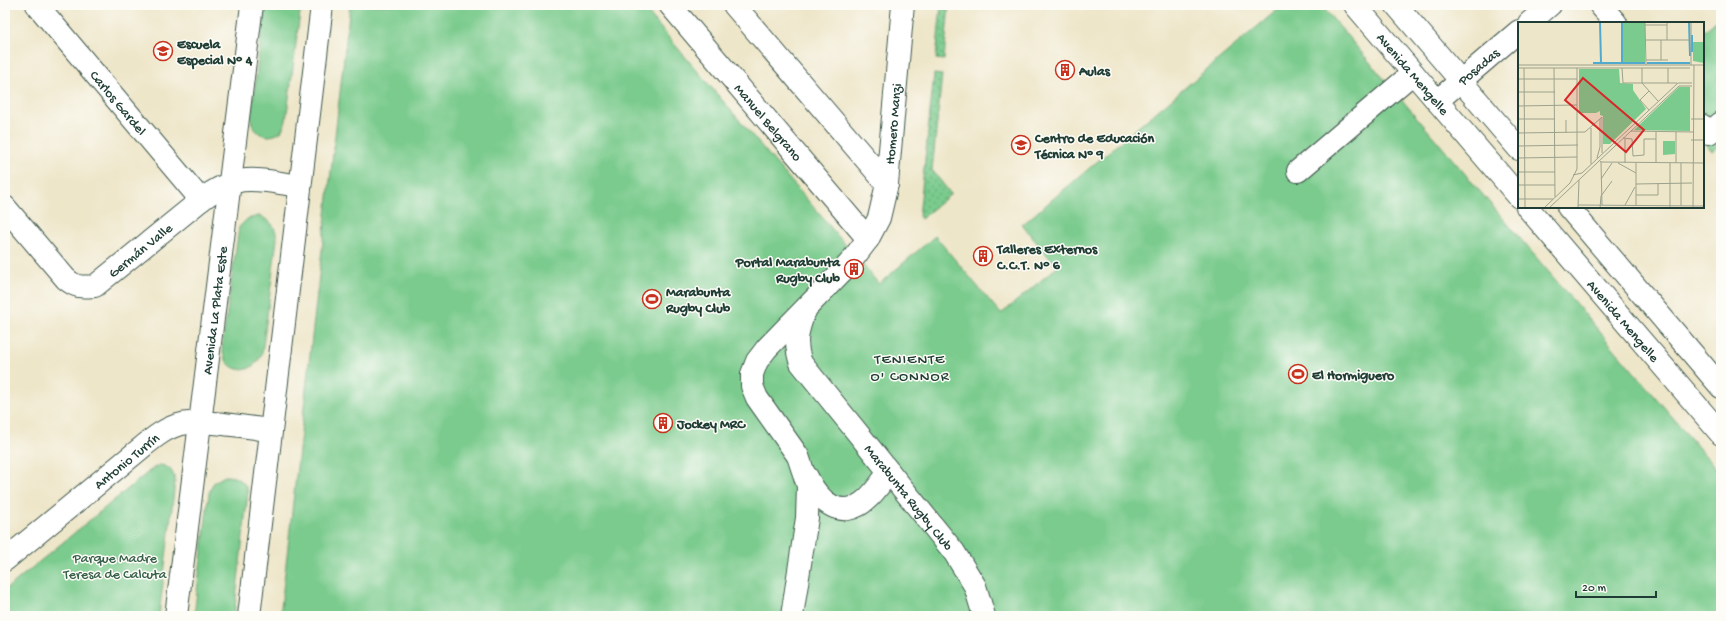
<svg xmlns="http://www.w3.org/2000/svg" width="1726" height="621" viewBox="0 0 1726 621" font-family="'Gochi Hand',sans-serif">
  <defs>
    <pattern id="garden-dots" width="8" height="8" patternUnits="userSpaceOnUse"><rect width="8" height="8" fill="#7acb8d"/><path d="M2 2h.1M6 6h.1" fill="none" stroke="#63a674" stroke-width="1.8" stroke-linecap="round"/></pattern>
  </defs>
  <rect width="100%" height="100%" fill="#fdfcf7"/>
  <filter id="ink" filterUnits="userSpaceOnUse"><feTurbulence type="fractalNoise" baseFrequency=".025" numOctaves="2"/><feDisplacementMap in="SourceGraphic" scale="8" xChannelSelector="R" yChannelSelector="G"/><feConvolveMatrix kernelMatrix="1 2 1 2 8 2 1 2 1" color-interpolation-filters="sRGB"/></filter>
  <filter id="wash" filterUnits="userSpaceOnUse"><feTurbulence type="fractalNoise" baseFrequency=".012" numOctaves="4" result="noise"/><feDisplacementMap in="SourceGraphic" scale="16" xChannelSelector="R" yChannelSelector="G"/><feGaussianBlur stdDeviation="0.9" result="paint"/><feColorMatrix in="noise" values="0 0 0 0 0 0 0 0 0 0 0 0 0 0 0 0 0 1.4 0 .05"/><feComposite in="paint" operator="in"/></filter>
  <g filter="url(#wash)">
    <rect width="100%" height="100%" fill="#eee6c9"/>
    <!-- green -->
    <path fill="#7acb8d" stroke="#4c8460" d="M 265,5 L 301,5 L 286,121 L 281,132 C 267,141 252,134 251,117 Z
      M 350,5 L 641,5 L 879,284 L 935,236 L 1001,314 L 1057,267 L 1022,225 L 1283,5 L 1321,5 L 1721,474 L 1721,616 L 280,616 Z
      M 1721,17 L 1721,143 L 1712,151 L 1703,140 L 1703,32 Z
      M 259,216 C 271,220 276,227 277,239 L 262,353 C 253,378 224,374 222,347 L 239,227 L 247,219 Z
      M 159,465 C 170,466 174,472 175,482 L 159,616 L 5,616 L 5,590 L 152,469 Z
      M 225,476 C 237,476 245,481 248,492 L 234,616 L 194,616 L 209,493 L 214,482 Z"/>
    <!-- garden -->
    <path fill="url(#garden-dots)" stroke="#4c8460" d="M 941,5 L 949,5 L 944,60 L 936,59 Z
      M 934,74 L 942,75 L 932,170 L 951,194 L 921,219 L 919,216 Z"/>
  </g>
  <g filter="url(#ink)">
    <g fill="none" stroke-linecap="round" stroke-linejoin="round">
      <defs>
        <g id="minor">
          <path id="s1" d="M 37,5 L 201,200"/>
          <path id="s2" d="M 670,5 L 868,239"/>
          <path d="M 734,5 L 887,184"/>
          <path d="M 1600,5 L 1616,23"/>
          <path d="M 1529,23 L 1550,5"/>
          <path id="s3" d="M 1437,101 L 1519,31"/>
          <path d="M 1703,126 L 1709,133 L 1721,123"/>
          <path d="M 1298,171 L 1413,73"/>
          <path id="s4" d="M 5,207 L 66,279 C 77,288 81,287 95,286 L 201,200 C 239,171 257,180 300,186"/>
          <path id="s5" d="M 805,311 C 797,329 794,344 801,363 L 954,552 L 975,586 L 984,616"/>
          <path d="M 807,477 C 819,502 842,522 867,499 C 876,491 882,481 889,472"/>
          <path id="s6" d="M 5,560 L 140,449 C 152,439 166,427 182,424 C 204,419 248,428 271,430"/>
          <path id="s7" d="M 792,616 L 807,518 L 808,486 L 798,456 L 757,398 L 752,386 L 752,374 L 757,361 L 767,348 L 849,264 L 868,239 L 879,218 L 887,184 L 903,5"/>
        </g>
        <g id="major">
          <path id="s8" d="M 1355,5 L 1519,197"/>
          <path d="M 1396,5 L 1519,149"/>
          <path id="s9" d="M 1527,207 L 1721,434"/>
          <path d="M 1568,207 L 1721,387"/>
          <path id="s10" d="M 176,616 L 252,5"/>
          <path d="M 249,616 L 322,5"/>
        </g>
      </defs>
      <!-- minor casing -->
      <use href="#minor" stroke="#3e564a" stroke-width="24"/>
      <!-- major casing -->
      <use href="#major" stroke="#3e564a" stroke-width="24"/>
      <!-- minor -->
      <use href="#minor" stroke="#fff" stroke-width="22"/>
      <!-- major -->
      <use href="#major" stroke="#fff" stroke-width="22"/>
    </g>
  </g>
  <!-- icons -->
  <defs>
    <symbol id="school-ring" viewBox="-11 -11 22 22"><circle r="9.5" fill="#fdfcf7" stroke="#c8321e" stroke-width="1.5"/><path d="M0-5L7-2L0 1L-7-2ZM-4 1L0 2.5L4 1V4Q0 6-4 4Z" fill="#c8321e"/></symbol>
    <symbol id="building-ring" viewBox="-11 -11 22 22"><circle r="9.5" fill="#fdfcf7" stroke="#c8321e" stroke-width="1.5"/><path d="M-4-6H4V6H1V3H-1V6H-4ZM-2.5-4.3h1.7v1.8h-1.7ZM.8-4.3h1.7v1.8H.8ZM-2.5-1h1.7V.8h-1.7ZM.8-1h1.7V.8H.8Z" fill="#c8321e"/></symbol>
    <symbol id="stadium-ring" viewBox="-11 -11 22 22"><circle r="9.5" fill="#fdfcf7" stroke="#c8321e" stroke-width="1.5"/><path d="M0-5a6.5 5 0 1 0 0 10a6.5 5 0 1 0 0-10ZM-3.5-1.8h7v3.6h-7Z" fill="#c8321e"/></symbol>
  </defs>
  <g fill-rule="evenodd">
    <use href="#school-ring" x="152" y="40" width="22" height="22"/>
    <use href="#building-ring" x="1054" y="59" width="22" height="22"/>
    <use href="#school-ring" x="1010" y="134" width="22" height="22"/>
    <use href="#building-ring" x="972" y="245" width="22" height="22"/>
    <use href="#building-ring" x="843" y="258" width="22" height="22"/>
    <use href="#stadium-ring" x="641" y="288" width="22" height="22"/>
    <use href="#stadium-ring" x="1287" y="363" width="22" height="22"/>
    <use href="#building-ring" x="652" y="412" width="22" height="22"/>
  </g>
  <g text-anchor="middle" stroke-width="3" stroke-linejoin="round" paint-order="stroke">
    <!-- poi labels -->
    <g font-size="14" font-weight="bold" fill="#1f3d34" stroke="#fdfcf7" text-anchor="start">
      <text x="177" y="48">Escuela<tspan x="177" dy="16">Especial N° 4</tspan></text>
      <text x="1079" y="75">Aulas</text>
      <text x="1035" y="142">Centro de Educación<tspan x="1035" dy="16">Técnica Nº 9</tspan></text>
      <text x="997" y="253">Talleres Externos<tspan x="997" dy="16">C.C.T. N° 6</tspan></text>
      <text x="840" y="266" text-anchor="end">Portal Marabunta<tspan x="840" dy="16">Rugby Club</tspan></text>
      <text x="666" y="296">Marabunta<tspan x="666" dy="16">Rugby Club</tspan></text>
      <text x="1312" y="379">El Hormiguero</text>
      <text x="677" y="428">Jockey MRC</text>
    </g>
    <!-- street labels -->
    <g font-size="14" fill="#1f3d34" stroke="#fdfcf7">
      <text dy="5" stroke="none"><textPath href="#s3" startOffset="54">Posadas</textPath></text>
      <text dy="5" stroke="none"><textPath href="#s8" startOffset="90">Avenida Mengelle</textPath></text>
      <text dy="5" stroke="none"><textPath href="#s1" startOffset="127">Carlos Gardel</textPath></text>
      <text dy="5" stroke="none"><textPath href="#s2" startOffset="153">Manuel Belgrano</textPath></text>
      <text dy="5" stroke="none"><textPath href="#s7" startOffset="557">Homero Manzi</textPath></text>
      <text dy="5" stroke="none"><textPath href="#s4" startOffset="183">Germán Valle</textPath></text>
      <text dy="5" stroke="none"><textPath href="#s10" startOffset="308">Avenida La Plata Este</textPath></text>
      <text dy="5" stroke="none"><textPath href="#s9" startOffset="149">Avenida Mengelle</textPath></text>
      <text dy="5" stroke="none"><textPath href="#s6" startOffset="157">Antonio Turrín</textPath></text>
      <text dy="5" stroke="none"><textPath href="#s5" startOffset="226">Marabunta Rugby Club</textPath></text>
    </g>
    <!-- park labels -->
    <g font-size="14" fill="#36604a" stroke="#fdfcf7">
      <text x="115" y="562">Parque Madre<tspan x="115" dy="16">Teresa de Calcuta</tspan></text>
    </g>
    <!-- neighbourhood labels -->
    <g font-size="15" letter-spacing="1" fill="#1f3d34" stroke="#fdfcf7">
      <text x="910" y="363">TENIENTE<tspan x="910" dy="17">O' CONNOR</tspan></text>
    </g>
  </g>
  <!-- overview -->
  <g transform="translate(1518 22)">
    <rect width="186" height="186" fill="#eee6c9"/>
    <path d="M 104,0 L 127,0 L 127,40 L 105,40 ZM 175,20 L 186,20 L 186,41 L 175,39 ZM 61,47 L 101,47 L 102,61 L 115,62 L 115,68 L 128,87 L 92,122 L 85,122 L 85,94 L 82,93 L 82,89 L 78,91 L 61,91 ZM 161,65 L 172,65 L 172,109 L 116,108 ZM 145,119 L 157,119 L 157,132 L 145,133 Z" fill="#7acb8d"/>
    <path fill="none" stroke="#50aacd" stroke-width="2" d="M 82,0 L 83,41M 104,0 L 104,40M 171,0 L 172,34M 174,13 L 174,30M 75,41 L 127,41M 129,41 L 172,41"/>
    <path fill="none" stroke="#9ba28d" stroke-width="1" d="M 127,0 L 128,43M 149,0 L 149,18M 173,0 L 173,43M 127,3 L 149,3M 127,18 L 171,18M 143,18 L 143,38M 128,38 L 150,38M 0,43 L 186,43M 0,46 L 172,46M 6,46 L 7,186M 36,46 L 37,175M 104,46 L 105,61 L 159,61M 124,46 L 124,61 L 140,79M 150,46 L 150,61M 0,57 L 59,57M 131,69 L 122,78 L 131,88M 0,70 L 37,70M 0,84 L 59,83M 84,95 L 84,131M 0,97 L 37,97M 173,97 L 186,97M 48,98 L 48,111M 73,106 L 73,142M 113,109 L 175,110M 138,110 L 138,141M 0,111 L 67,110 L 84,95M 105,116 L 114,117 L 115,134 L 126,133 L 126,117 L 138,117M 107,117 L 107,141M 173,118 L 186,118M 0,124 L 60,123M 0,136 L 59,135M 79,136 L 82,125 L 82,97M 81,138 L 83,140 L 186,141M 83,140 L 84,183M 100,141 L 118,151M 152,141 L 152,186M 158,141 L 158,110M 0,150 L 37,150M 55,153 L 64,151 L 160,61 L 174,61M 83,157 L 94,141M 118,162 L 174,161M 0,163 L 37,163M 118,173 L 140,173 L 140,161M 83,174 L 94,159M 0,177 L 35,177M 60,183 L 186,184M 107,183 L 117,165M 118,184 L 118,141M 163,184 L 163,141M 26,186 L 52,161 L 59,147 L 59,46M 31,186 L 161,64 L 174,64M 60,186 L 61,158M 82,186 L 83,174M 175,186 L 176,43"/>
    <path fill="#d62828" fill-opacity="0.15" stroke="#d62828" stroke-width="2" d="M 65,56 L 126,108 L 108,130 L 47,78 Z"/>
    <rect width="186" height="186" fill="none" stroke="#1f3d34" stroke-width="2"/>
  </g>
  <!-- margin -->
  <rect width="1726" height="621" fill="none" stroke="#fdfcf7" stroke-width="20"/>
  <!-- scale -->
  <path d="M1576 591v6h80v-6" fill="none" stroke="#1f3d34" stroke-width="2"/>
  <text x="1582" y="591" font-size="12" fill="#1f3d34" stroke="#fdfcf7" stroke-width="3" paint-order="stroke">20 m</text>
</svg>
